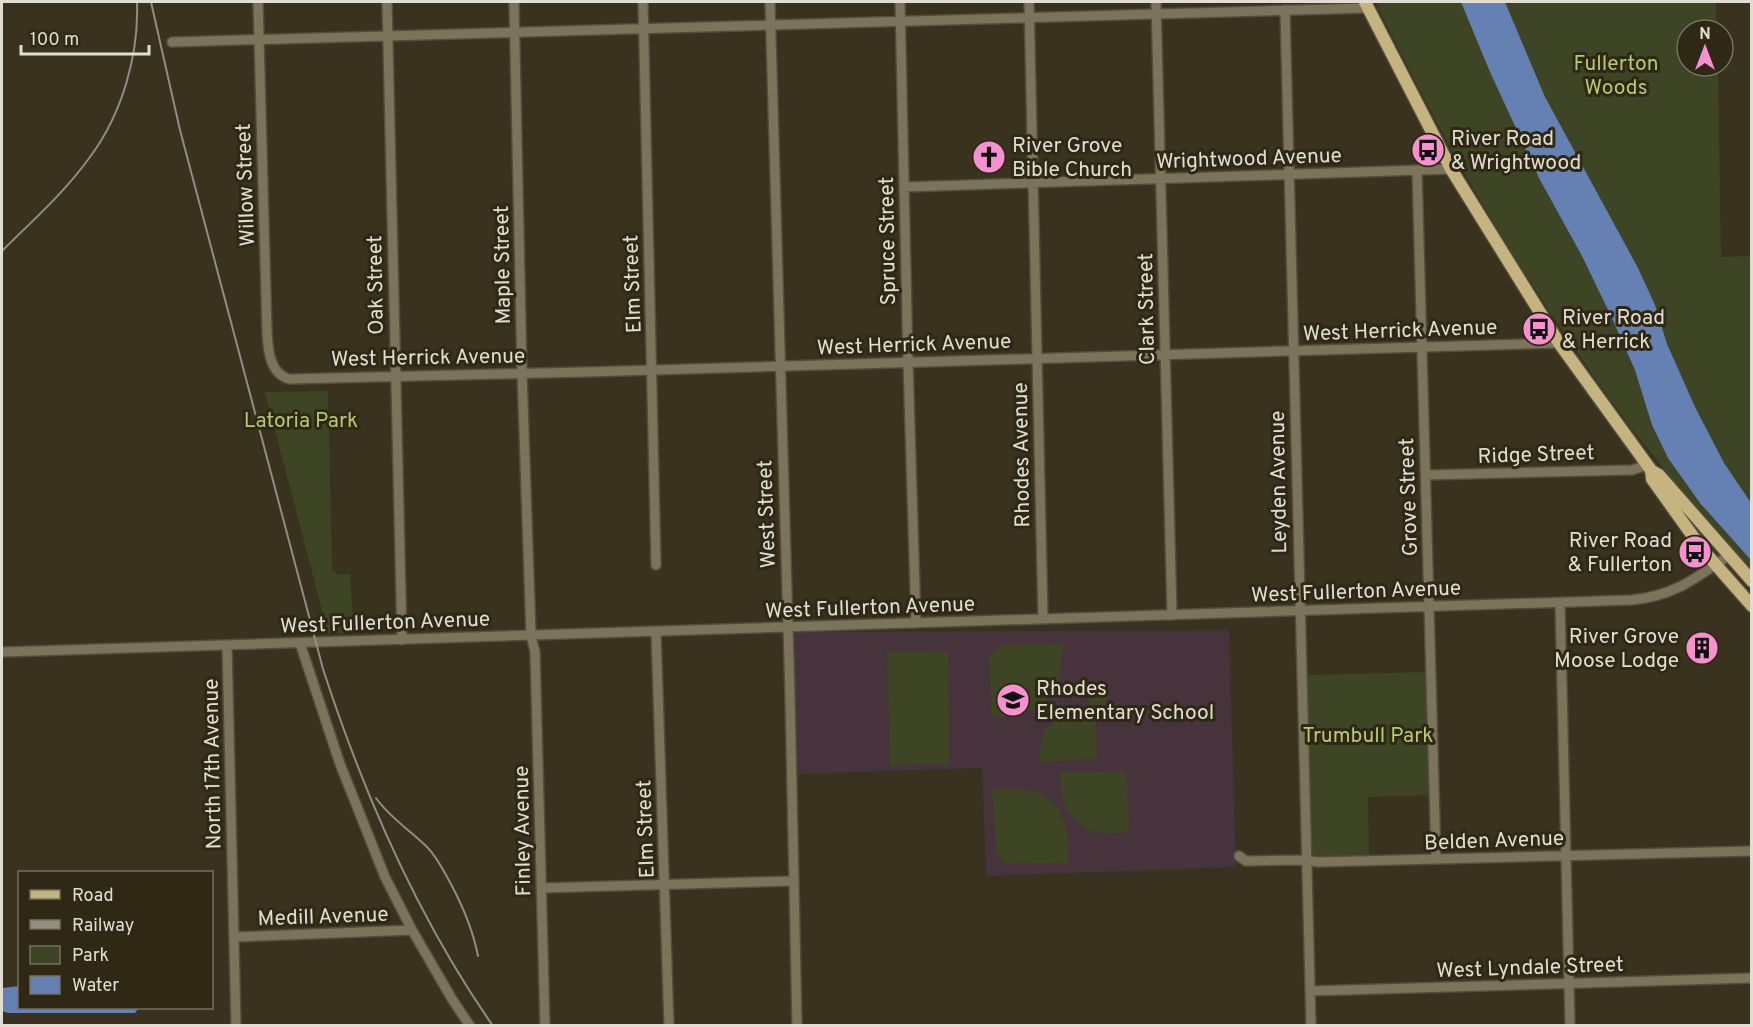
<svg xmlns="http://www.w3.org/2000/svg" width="1753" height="1027" viewBox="0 0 1753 1027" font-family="Overpass,sans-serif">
  <rect width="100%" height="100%" fill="#38321f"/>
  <!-- education -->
  <path fill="#46333c" d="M 1229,630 L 1236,867 L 986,876 L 982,768 L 797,774 L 793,632 Z"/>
  <!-- green -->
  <path fill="#3d4525" d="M 1375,2 L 1716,2 L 1717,30 L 1687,30 L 1687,66 L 1718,66 L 1721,257 L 1751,256 L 1751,570 C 1710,523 1667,475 1629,425 C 1576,353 1526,278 1481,202 C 1443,136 1409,69 1375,2 Z
    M 328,391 L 332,570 L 338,575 L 350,574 L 354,633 L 328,633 L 265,392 Z
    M 1063,644 C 1061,698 1046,713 992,718 L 989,655 L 1002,645 Z
    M 948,651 L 950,764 L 890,765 L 887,652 Z
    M 1427,672 L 1430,795 L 1368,797 L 1369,856 L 1315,857 L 1310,849 L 1306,675 Z
    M 1088,683 L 1106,683 L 1107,709 L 1089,709 Z
    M 1081,710 L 1095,710 L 1097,755 L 1093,759 L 1040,762 C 1040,729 1048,716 1081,710 Z
    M 1123,771 L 1127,776 L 1129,832 C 1119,833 1110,834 1101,833 C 1087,831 1070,818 1065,805 C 1061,795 1061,783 1060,772 Z
    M 992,789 C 1006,789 1022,788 1035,792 C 1065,802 1071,835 1068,863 L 1006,864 L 996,855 Z"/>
  <!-- water -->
  <path fill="#6580b2" d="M 1461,2 L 1505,2 L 1545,97 L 1638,268 L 1655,305 L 1667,344 L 1695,407 L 1724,463 L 1751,503 L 1751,560 L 1700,503 L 1668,458 L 1652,425 L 1635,370 L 1611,316 L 1582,256 L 1539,178 L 1490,72 Z
    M 19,986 L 20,1008 L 138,1009 L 135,1013 L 8,1013 L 2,1011 L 2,988 Z"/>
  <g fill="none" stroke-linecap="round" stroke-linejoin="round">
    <defs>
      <path id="minor" d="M 258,2 L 267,332 C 268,349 269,373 289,379 L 586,372 L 1559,343
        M 387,2 L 402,640
        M 514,2 L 522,373 L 531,635 L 535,652 L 545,1026
        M 643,2 L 656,565
        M 770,2 L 790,696 L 797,1026
        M 900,2 L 908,362 L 916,623
        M 1029,2 L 1043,619
        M 1156,2 L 1172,615
        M 1285,10 L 1311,1026
        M 172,42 L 1368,8
        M 1417,170 L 1436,859
        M 904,187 L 1451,169
        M 1426,475 L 1632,470 L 1647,465
        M 1560,603 L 1570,1026
        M 656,632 L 669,1026
        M 300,643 L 340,764 L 385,877 L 412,930 L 452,999 L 470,1026
        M 227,645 L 236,1026
        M 2,652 L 1631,600 C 1674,596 1695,579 1729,555
        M 1239,856 L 1246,861 L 1306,860 L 1318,862 L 1752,851
        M 541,888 L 793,881
        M 234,937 L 412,930
        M 1310,991 L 1752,978"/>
      <path id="major" d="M 1365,2 L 1451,169 L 1559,343 L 1651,470 L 1652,479 L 1702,549 L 1752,606
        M 1652,471 L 1659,475 L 1752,581"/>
    </defs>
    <!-- minor casing -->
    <use href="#minor" stroke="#534d3c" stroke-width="12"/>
    <!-- major casing -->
    <use href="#major" stroke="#534d3c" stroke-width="15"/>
    <!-- minor -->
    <use href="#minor" stroke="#7c735b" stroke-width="9"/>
    <!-- major -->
    <use href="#major" stroke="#c6b480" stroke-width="12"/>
    <!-- rail -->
    <path stroke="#928d7e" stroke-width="2" d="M 151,2 L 180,130 L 323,669 C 364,795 417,917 493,1026
      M 2,251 C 32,221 65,192 90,157 C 122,114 139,55 137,2
      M 376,798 C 390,818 410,830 427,847 C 438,858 444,872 452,886 C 464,909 473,930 478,956
      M 111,1026 L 140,1026"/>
  </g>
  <!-- icons -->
  <defs>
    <symbol id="bus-disc" viewBox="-11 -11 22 22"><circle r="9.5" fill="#f790ce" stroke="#2e2815"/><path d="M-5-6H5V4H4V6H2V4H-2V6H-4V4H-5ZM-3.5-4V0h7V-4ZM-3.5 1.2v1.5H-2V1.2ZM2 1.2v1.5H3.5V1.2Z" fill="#111"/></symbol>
    <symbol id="church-disc" viewBox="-11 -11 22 22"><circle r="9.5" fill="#f790ce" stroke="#2e2815"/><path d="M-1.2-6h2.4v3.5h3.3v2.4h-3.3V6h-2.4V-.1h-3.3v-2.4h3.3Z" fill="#111"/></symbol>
    <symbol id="building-disc" viewBox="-11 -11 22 22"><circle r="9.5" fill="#f790ce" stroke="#2e2815"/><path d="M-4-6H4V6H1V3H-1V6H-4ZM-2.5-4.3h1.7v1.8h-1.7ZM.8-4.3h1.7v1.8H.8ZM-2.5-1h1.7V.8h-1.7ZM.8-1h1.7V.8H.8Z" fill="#111"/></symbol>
    <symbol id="school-disc" viewBox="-11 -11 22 22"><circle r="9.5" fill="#f790ce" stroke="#2e2815"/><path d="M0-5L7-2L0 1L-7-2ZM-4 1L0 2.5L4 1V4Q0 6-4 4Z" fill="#111"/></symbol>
  </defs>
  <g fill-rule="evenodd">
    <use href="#bus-disc" x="1409" y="131" width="38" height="38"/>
    <use href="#church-disc" x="970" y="138" width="38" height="38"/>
    <use href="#bus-disc" x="1520" y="310" width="38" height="38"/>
    <use href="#bus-disc" x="1676" y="533" width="38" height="38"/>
    <use href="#building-disc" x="1683" y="629" width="38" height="38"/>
    <use href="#school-disc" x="994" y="681" width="38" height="38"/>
  </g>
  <g text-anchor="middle" stroke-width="6" stroke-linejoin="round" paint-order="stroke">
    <!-- park labels -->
    <g font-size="21" fill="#b5c973" stroke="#2e2815">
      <text x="1616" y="70">Fullerton<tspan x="1616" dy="24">Woods</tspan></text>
      <text x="301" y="427">Latoria Park</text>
      <text x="1368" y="742">Trumbull Park</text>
    </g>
    <!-- poi labels -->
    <g font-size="21" fill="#e1ddd2" stroke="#2e2815" text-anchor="start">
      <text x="1451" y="145">River Road<tspan x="1451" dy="24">&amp; Wrightwood</tspan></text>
      <text x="1012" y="152">River Grove<tspan x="1012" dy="24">Bible Church</tspan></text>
      <text x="1562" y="324">River Road<tspan x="1562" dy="24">&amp; Herrick</tspan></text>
      <text x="1672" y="547" text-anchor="end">River Road<tspan x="1672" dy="24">&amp; Fullerton</tspan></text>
      <text x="1679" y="643" text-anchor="end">River Grove<tspan x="1679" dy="24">Moose Lodge</tspan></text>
      <text x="1036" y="695">Rhodes<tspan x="1036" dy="24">Elementary School</tspan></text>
    </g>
    <!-- street labels -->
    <g font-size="21" fill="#e1ddd2" stroke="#2e2815">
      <text transform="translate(1249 158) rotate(-2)" y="7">Wrightwood Avenue</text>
      <text transform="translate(245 185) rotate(-92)" y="7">Willow Street</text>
      <text transform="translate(887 241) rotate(-91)" y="7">Spruce Street</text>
      <text transform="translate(502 265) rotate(-91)" y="7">Maple Street</text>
      <text transform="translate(632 284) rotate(-92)" y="7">Elm Street</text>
      <text transform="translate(375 285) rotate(-91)" y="7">Oak Street</text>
      <text transform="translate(1146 309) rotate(-91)" y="7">Clark Street</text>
      <text transform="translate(1400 330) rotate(-2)" y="7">West Herrick Avenue</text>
      <text transform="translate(914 344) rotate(-2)" y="7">West Herrick Avenue</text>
      <text transform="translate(428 357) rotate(-1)" y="7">West Herrick Avenue</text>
      <text transform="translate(1536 454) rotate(-2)" y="7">Ridge Street</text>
      <text transform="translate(1021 455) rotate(-91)" y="7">Rhodes Avenue</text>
      <text transform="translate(1278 482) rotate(-91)" y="7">Leyden Avenue</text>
      <text transform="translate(1408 497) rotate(-92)" y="7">Grove Street</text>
      <text transform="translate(766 514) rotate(-92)" y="7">West Street</text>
      <text transform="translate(1356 591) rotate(-2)" y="7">West Fullerton Avenue</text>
      <text transform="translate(870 607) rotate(-2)" y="7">West Fullerton Avenue</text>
      <text transform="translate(385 622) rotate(-2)" y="7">West Fullerton Avenue</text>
      <text transform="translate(212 764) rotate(-91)" y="7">North 17th Avenue</text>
      <text transform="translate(645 829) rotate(-92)" y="7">Elm Street</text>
      <text transform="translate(522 831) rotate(-91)" y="7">Finley Avenue</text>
      <text transform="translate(1494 840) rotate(-2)" y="7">Belden Avenue</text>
      <text transform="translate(323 916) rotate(-2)" y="7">Medill Avenue</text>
      <text transform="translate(1530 967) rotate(-2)" y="7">West Lyndale Street</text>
    </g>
  </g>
  <!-- border -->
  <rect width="1753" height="1027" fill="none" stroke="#e1ddd2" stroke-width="6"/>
  <!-- legend -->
  <rect x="18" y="871" width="195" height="138" fill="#2e2815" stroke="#767061" stroke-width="1.5"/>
  <rect x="30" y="890" width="30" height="9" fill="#c6b480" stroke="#767061" stroke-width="1.5"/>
  <text x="72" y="901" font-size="18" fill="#e1ddd2">Road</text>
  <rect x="30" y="920" width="30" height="9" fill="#928d7e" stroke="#767061" stroke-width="1.5"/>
  <text x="72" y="931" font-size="18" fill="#e1ddd2">Railway</text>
  <rect x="30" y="946" width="30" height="18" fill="#3d4525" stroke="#767061" stroke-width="1.5"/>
  <text x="72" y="961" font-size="18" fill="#e1ddd2">Park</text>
  <rect x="30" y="976" width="30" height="18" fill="#6580b2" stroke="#767061" stroke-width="1.5"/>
  <text x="72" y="991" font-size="18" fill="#e1ddd2">Water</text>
  <!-- north arrow -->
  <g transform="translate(1705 48)"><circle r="28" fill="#2e2815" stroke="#767061" stroke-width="1.5"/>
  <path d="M0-4.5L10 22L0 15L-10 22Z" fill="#f790ce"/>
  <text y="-9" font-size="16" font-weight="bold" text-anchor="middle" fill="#e1ddd2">N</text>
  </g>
  <!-- scale -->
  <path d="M21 45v9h128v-9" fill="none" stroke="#e1ddd2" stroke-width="3"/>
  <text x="30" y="45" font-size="18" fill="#e1ddd2" stroke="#2e2815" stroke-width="4.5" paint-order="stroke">100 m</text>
</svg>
